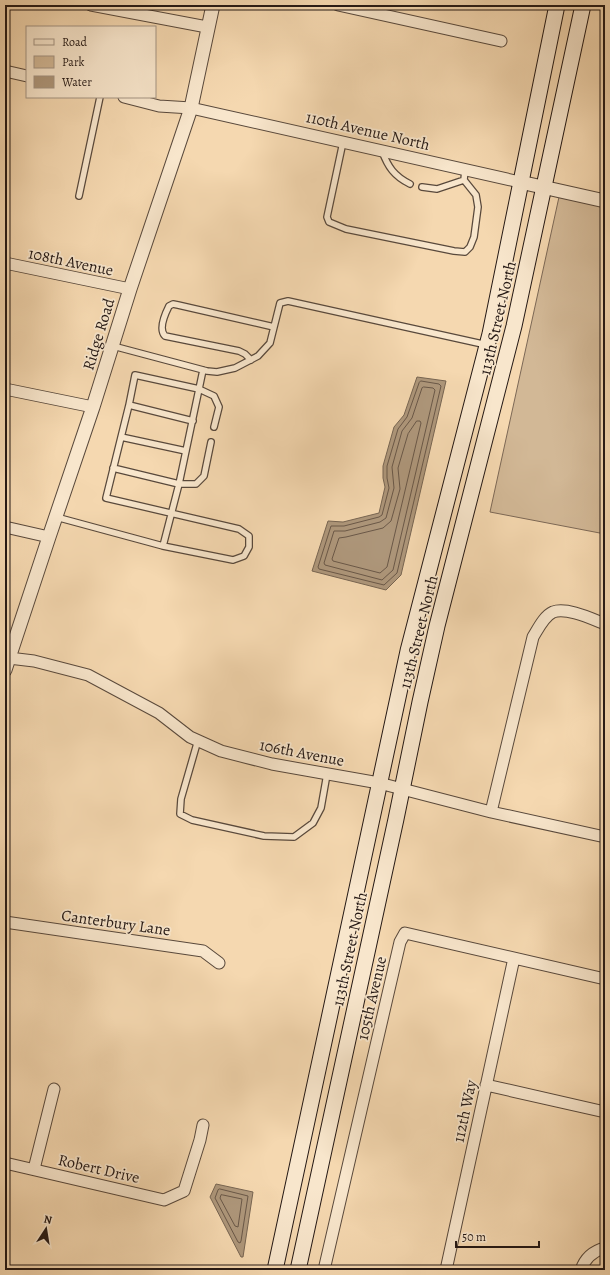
<svg xmlns="http://www.w3.org/2000/svg" width="610" height="1275" viewBox="0 0 610 1275" font-family="Alegreya,serif">
  <rect width="100%" height="100%" fill="#f5d8b0"/>
  <filter id="stains"><feTurbulence type="fractalNoise" baseFrequency=".005" numOctaves="4"/><feColorMatrix values="0 0 0 0 .2 0 0 0 0 .09 0 0 0 0 .02 0 0 0 .5 -.17"/></filter>
  <radialGradient id="worn" r=".72"><stop offset=".6" stop-color="#630" stop-opacity="0"/><stop offset="1" stop-color="#630" stop-opacity=".3"/></radialGradient>
  <!-- green -->
  <path fill="#d2b896" stroke="#7c6856" d="M 559,197 L 605,207 L 605,534 L 490,512 Z"/>
  <!-- water -->
  <path fill="#ae977b" stroke="#776552" d="M 417,377 L 446,381 L 401,575 L 386,590 L 312,571 L 328,521 L 343,522 L 379,513 L 385,487 L 383,478 L 383,466 L 394,427 L 404,415 Z
    M 216,1184 L 253,1192 L 243,1257 L 241,1257 L 210,1197 Z"/>
  <g fill="none" stroke-linecap="round" stroke-linejoin="round">
    <!-- shore -->
    <path stroke="#6a5848" stroke-width="1" d="M 421,381 L 439,384 L 441,386 L 397,573 L 384,585 L 319,569 L 318,567 L 331,526 L 344,526 L 379,517 L 382,515 L 389,488 L 387,478 L 387,466 L 398,429 L 407,417 L 419,383 Z
      M 424,387 L 433,388 L 435,390 L 393,570 L 382,580 L 325,565 L 324,563 L 334,531 L 345,531 L 380,522 L 386,518 L 394,488 L 392,467 L 402,431 L 412,418 L 422,388 Z
      M 417,421 L 420,421 L 421,423 L 387,567 L 380,573 L 333,561 L 332,559 L 339,538 L 346,537 L 383,528 L 391,521 L 400,489 L 398,468 L 408,434 Z
      M 220,1189 L 248,1196 L 241,1241 L 240,1243 L 238,1242 L 215,1198 L 218,1190 Z
      M 223,1195 L 242,1199 L 238,1227 L 235,1226 L 220,1198 L 221,1195 Z"/>
    <defs>
      <path id="service" d="M 343,142 L 327,217 L 329,222 L 346,229 L 454,251 L 465,252 L 470,247 L 474,237 L 478,207 L 476,195 L 464,180
        M 382,151 C 388,167 394,176 410,184
        M 422,187 L 437,189 L 464,180 L 465,170
        M 79,196 L 100,97
        M 113,346 L 207,371 L 217,372 L 235,368 L 258,356 L 270,343 L 280,303 L 288,301 L 487,345
        M 251,360 L 245,354 L 239,351 L 165,336 C 158,329 165,314 169,306 L 173,304 L 178,305 L 274,327
        M 129,405 L 135,375 L 199,389 L 214,396 L 219,407 L 214,427
        M 121,437 L 186,451
        M 113,468 L 179,484 L 196,484 L 204,476 L 211,442
        M 56,517 L 163,546 L 179,484 L 203,370
        M 163,546 L 233,560 L 244,556 L 249,547 L 249,536 L 239,529 L 106,498 L 129,405 L 193,421
        M 198,740 L 181,799 L 180,814 L 192,820 L 264,836 L 294,837 L 313,823 L 321,808 L 327,774"/>
      <path id="minor" d="M 91,5 L 207,27
        M 338,5 L 501,41
        M 5,71 L 27,76
        M 124,97 L 159,106 L 191,108 L 520,182
        M 5,263 L 130,289
        M 5,389 L 93,407
        M 5,527 L 49,537
        M 9,658 L 34,661 L 88,675 L 159,713 L 190,737 L 221,751 L 272,764 L 379,783 L 491,812 L 605,837
        M 491,812 L 533,637 C 538,629 544,616 553,612 C 567,607 592,619 605,624
        M 5,922 L 203,951 L 219,963
        M 486,1085 L 605,1112
        M 5,1163 L 164,1200 L 184,1191 L 200,1140 L 203,1125
        M 34,1169 L 54,1089
        M 324,1270 L 400,942 L 405,933 L 605,979
        M 446,1270 L 514,958
        M 581,1270 C 585,1258 593,1251 605,1248"/>
      <path id="tertiary" d="M 520,182 L 605,201
        M 5,670 L 49,537 L 93,407 L 130,289 L 191,108 L 213,5"/>
      <path id="secondary" d="M 275,1270 L 408,651 L 490,334 L 557,5
        M 298,1270 L 396,819 L 420,702 L 437,626 L 514,326 L 583,5"/>
    </defs>
    <!-- service casing -->
    <use href="#service" stroke="#59493c" stroke-width="8"/>
    <!-- minor casing -->
    <use href="#minor" stroke="#59493c" stroke-width="13"/>
    <!-- tertiary casing -->
    <use href="#tertiary" stroke="#59493c" stroke-width="15"/>
    <!-- secondary casing -->
    <use href="#secondary" stroke="#251915" stroke-width="17"/>
    <!-- service -->
    <use href="#service" stroke="#f8e6cc" stroke-width="5.5"/>
    <!-- minor -->
    <use href="#minor" stroke="#f8e6cc" stroke-width="11"/>
    <!-- tertiary -->
    <use href="#tertiary" stroke="#f8e6cc" stroke-width="13"/>
    <!-- secondary -->
    <use href="#secondary" stroke="#f8e6cc" stroke-width="15"/>
  </g>
  <g text-anchor="middle" stroke-width="3.5" stroke-linejoin="round" paint-order="stroke">
    <!-- street labels -->
    <g font-size="16" fill="#251915" stroke="#f8e6cc">
      <text transform="translate(368 130) rotate(13)" y="6">110th Avenue North</text>
      <text transform="translate(71 261) rotate(12)" y="6">108th Avenue</text>
      <text transform="translate(497 318) rotate(-77)" y="6">113th Street North</text>
      <text transform="translate(98 334) rotate(-73)" y="6">Ridge Road</text>
      <text transform="translate(418 632) rotate(-76)" y="6">113th Street North</text>
      <text transform="translate(302 752) rotate(11)" y="6">106th Avenue</text>
      <text transform="translate(116 922) rotate(8)" y="6">Canterbury Lane</text>
      <text transform="translate(349 949) rotate(-78)" y="6">113th Street North</text>
      <text transform="translate(371 998) rotate(-77)" y="6">105th Avenue</text>
      <text transform="translate(464 1111) rotate(-78)" y="6">112th Way</text>
      <text transform="translate(99 1168) rotate(13)" y="6">Robert Drive</text>
    </g>
  </g>
  <!-- margin -->
  <rect width="610" height="1275" fill="none" stroke="#f5d8b0" stroke-width="20"/>
  <rect x="6" y="6" width="598" height="1263" fill="none" stroke="#251915" stroke-width="2"/>
  <rect x="10" y="10" width="590" height="1255" fill="none" stroke="#251915"/>
  <!-- legend -->
  <rect x="26" y="26" width="130" height="72" fill="#f8e6cc" stroke="#a49483"/>
  <rect x="34" y="39" width="20" height="6" fill="#f8e6cc" stroke="#a49483"/>
  <text x="62" y="46" font-size="12" fill="#251915">Road</text>
  <rect x="34" y="56" width="20" height="12" fill="#d2b896" stroke="#a49483"/>
  <text x="62" y="66" font-size="12" fill="#251915">Park</text>
  <rect x="34" y="76" width="20" height="12" fill="#ae977b" stroke="#a49483"/>
  <text x="62" y="86" font-size="12" fill="#251915">Water</text>
  <!-- north arrow -->
  <g transform="translate(46 1229) rotate(12)" stroke="#f8e6cc" stroke-width="3" paint-order="stroke">
  <path d="M0-3L7 15L0 10L-7 15Z" fill="#251915"/>
  <text y="-6" font-size="11" font-weight="bold" text-anchor="middle" fill="#251915">N</text>
  </g>
  <!-- scale -->
  <path d="M456 1241v6h83v-6" fill="none" stroke="#251915" stroke-width="2"/>
  <text x="462" y="1241" font-size="12" fill="#251915" stroke="#f8e6cc" stroke-width="3" paint-order="stroke">50 m</text>
  <rect width="100%" height="100%" filter="url(#stains)"/>
  <rect width="100%" height="100%" fill="url(#worn)"/>
</svg>
